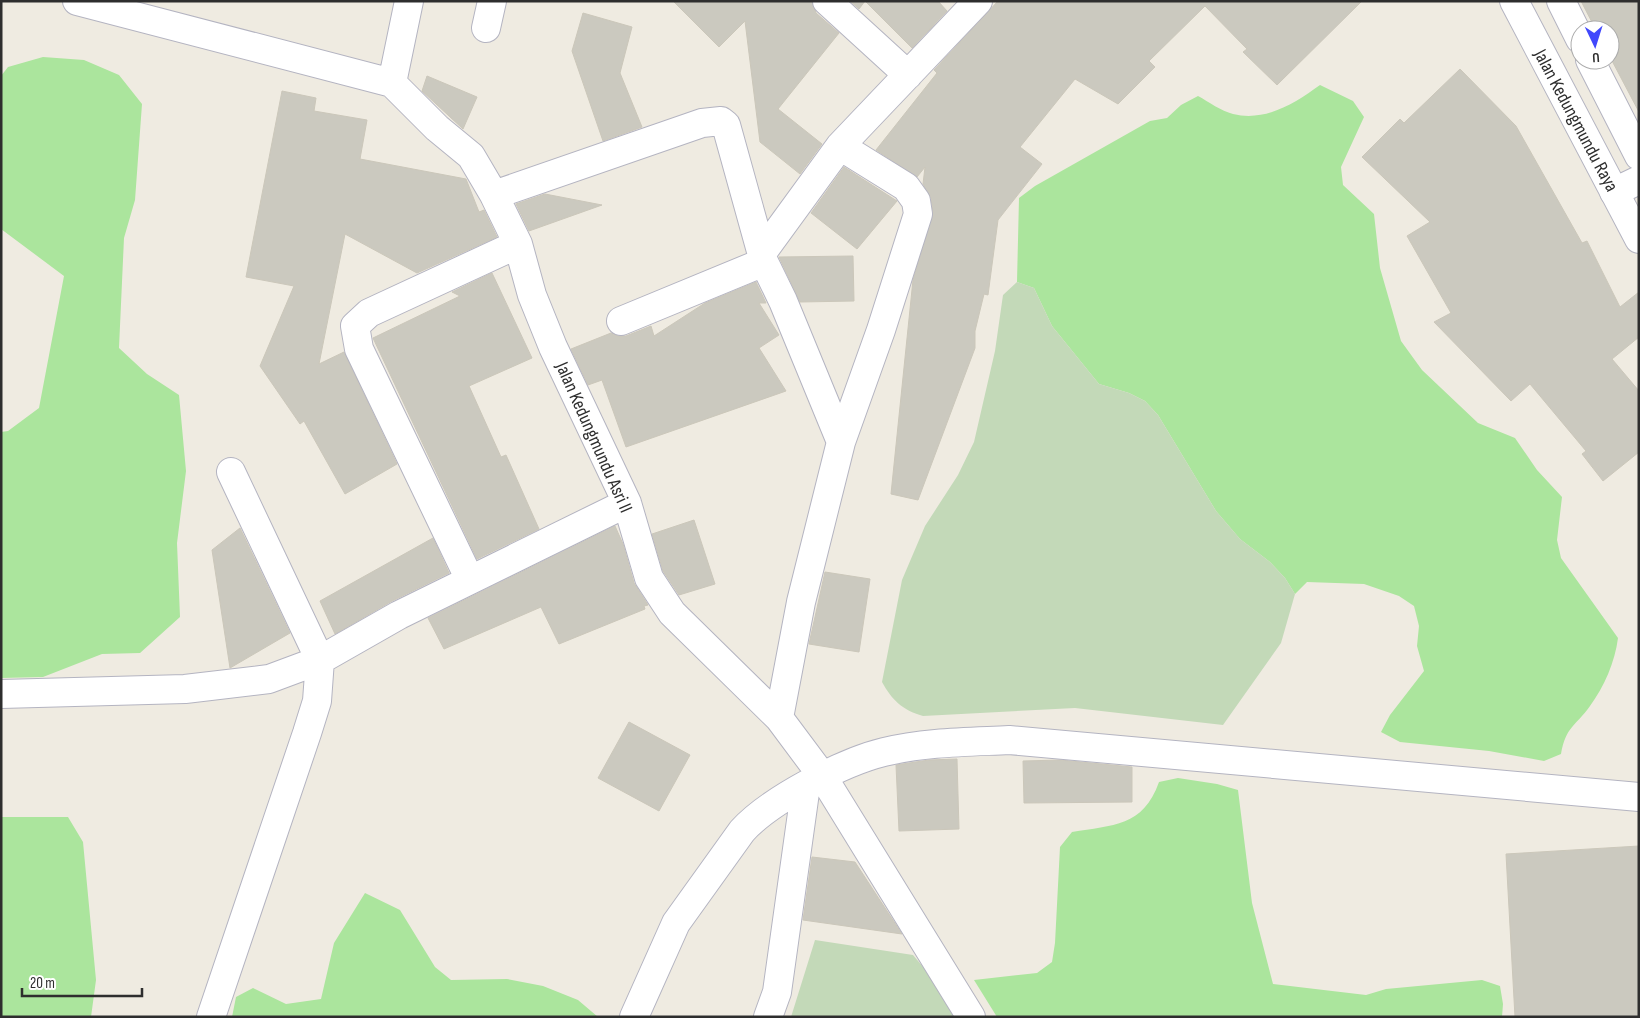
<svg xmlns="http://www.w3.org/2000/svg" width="1640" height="1018" viewBox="0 0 1640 1018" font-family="'Sofia Sans Condensed',sans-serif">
  <rect width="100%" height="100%" fill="#efebe1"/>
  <!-- green -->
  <path fill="#abe59d" d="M 43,57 L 84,60 L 119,75 L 142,104 L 135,200 L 124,238 L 119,348 L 147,374 L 179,395 L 186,471 L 177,543 L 180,617 L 140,653 L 102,654 L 43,677 L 1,678 L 1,432 L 8,431 L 39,408 L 64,276 L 1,229 L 1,76 L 8,67 Z
    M 1320,85 L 1353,101 L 1364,117 L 1341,167 L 1343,185 L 1374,214 L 1380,268 L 1401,341 L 1422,370 L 1478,423 L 1515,438 L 1537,470 L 1562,497 L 1557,540 L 1561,558 L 1618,638 C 1615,662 1604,687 1590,706 C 1575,727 1566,726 1561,754 L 1544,761 L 1489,751 L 1400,742 L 1381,732 L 1390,715 L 1424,671 L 1417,646 L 1419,626 L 1414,606 L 1399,596 L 1364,584 L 1307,582 L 1295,594 L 1285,578 L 1270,562 L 1240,539 L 1216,511 L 1158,415 L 1145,401 L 1129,393 L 1099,384 L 1052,326 L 1034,288 L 1017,282 L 1019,198 L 1035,186 L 1150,121 L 1167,118 L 1181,105 L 1198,96 C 1209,102 1221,111 1233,114 C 1266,122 1295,103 1320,85 Z
    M 1178,778 L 1217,784 L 1238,790 L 1252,903 L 1273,984 L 1366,995 L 1386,989 L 1482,980 L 1500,986 L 1503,1004 L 1502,1017 L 997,1017 L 974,980 L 1037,973 L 1052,962 L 1055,943 L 1060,847 L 1072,832 C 1113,825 1143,827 1159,782 Z
    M 1,817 L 68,817 L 83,842 L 96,980 L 91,1017 L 1,1017 Z
    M 365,893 L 400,910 L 435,967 L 451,980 L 507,979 L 543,986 L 578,1000 L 598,1017 L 232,1017 L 236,997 L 253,988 L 286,1004 L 321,999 L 334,943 Z"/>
  <!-- cemetery -->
  <path fill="#c3d9b8" d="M 1017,282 L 1034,288 L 1052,326 L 1099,384 L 1129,393 L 1145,401 L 1158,415 L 1216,511 L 1240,539 L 1270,562 L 1285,578 L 1295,594 L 1281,643 L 1223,725 L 1075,708 L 923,716 C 902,710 892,700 882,682 L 902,580 L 925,526 L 958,475 L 974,442 L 995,351 L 1003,295 Z
    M 815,940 L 913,955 L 950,999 L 960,1017 L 791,1017 Z"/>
  <!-- building -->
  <path fill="#cbc9bf" stroke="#cbc7ba" d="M 673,1 L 812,1 L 816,13 L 839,33 L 778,109 L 822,144 L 800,174 L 760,142 L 745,21 L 719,47 Z
    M 850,1 L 938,1 L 947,11 L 912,48 L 865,1 L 859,9 Z
    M 998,1 L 1362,1 L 1277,85 L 1243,52 L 1247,49 L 1205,6 L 1149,61 L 1155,67 L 1118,104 L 1075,79 L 1020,147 L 1042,164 L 998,220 L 988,295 L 984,294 L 975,331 L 975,348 L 918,500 L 891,494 L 913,280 L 933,212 L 931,198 L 923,184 L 925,167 L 917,177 L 876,150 L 937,73 L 934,70 Z
    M 1581,1 L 1639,1 L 1639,112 L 1610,57 L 1610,30 L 1596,30 Z
    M 583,13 L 632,27 L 620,73 L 642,127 L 603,141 L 572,51 Z
    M 1460,69 L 1516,126 L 1582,243 L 1587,241 L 1620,307 L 1639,292 L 1639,337 L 1612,359 L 1639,391 L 1639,452 L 1603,481 L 1582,454 L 1586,451 L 1530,384 L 1511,401 L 1434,322 L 1451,313 L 1407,236 L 1430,222 L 1362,157 L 1400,119 L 1404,123 Z
    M 427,76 L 477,97 L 463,129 L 422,91 Z
    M 282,91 L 316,98 L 314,111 L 367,120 L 360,159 L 466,179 L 479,212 L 484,210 L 497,237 L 417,273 L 345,234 L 319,364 L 344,352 L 397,464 L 345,494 L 304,421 L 300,424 L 260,366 L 294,286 L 246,277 Z
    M 844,167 L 897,201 L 857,249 L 811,213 Z
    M 545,194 L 602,205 L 529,231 L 516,204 Z
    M 853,256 L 854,301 L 800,302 L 779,257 Z
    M 492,273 L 532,358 L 469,386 L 501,457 L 506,455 L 539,529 L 477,559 L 373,338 L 460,296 L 452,292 Z
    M 756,282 L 766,303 L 759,303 L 779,335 L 759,348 L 786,391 L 626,447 L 602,380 L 588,385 L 571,349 L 611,333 L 618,336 L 626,336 L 651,326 L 654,336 L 705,303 Z
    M 694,520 L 715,584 L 679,595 L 663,571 L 652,534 Z
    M 615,526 L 623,544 L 634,583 L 648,605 L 644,606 L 645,609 L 559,644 L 541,607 L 444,649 L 428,618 Z
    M 240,528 L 290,633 L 230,668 L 212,550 Z
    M 433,538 L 449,573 L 392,601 L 335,634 L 320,601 Z
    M 825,572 L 870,579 L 859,652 L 809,644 Z
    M 629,722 L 690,755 L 659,811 L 598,778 Z
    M 957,759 L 959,829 L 899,831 L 896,765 L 929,760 Z
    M 1060,760 L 1132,767 L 1132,802 L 1024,803 L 1023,761 Z
    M 1639,846 L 1639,1017 L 1515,1017 L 1506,854 Z
    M 812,857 L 855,862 L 902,934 L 803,920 Z"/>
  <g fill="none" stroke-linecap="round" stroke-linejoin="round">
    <defs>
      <path id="minor" d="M 77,1 L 392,83
        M 827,1 L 908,75
        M 486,28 L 492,1
        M 392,83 L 437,128 L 471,156 L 494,195 L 518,244 L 532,295 L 553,347 L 627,503 L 649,578 L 672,613 L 779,718 L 823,777 L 971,1017
        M 392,83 L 409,1
        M 1614,192 L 1639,180
        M 494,195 L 702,123 L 721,121 L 726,125 L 764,262 L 783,301 L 841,442
        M 762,253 L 840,146 L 978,1
        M 621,321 L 764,262
        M 470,580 L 359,349 L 355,326 L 369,313 L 518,244
        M 1,694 L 185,689 L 269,679 L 320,660 L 231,472
        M 779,718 L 801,602 L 841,442 L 881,330 L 918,214 L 916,201 L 906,187 L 840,146
        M 211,1017 L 307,733 L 317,701 L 320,660 L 399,615 L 627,503
        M 634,1017 L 676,923 L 742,831 C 770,800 843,762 884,752 C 925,742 967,742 1009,740 L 1639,797
        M 768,1017 L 777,992 L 806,785"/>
      <path id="secondary" d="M 1514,1 L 1639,239
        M 1561,1 L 1580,39
        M 1590,60 L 1639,156"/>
    </defs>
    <!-- minor casing -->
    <use href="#minor" stroke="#b4b4c1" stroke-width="30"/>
    <!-- secondary casing -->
    <use href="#secondary" stroke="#b4b4c1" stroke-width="30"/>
    <!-- minor -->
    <use href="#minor" stroke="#fff" stroke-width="28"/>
    <!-- secondary -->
    <use href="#secondary" stroke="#fff" stroke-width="28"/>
  </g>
  <g text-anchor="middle" stroke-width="4.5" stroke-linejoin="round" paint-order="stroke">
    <!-- street labels -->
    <g font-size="19" fill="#2e2e2e" stroke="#fff">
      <text transform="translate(1577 120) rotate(62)" y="7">Jalan Kedungmundu Raya</text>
      <text transform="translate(595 437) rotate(66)" y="7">Jalan Kedungmundu Asri II</text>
    </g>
  </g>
  <!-- border -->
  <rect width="1640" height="1018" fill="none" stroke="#2e2e2e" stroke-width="5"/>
  <!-- north arrow -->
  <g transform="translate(1595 45) rotate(176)"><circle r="24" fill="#ffffff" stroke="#ababab"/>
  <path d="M0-4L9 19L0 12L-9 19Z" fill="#4148fc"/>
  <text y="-8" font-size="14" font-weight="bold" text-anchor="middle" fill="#2e2e2e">U</text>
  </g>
  <!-- scale -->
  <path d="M22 988v8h120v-8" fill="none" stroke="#2e2e2e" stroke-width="2.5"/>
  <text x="30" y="988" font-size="15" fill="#2e2e2e" stroke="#ffffff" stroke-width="4" paint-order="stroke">20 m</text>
</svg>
